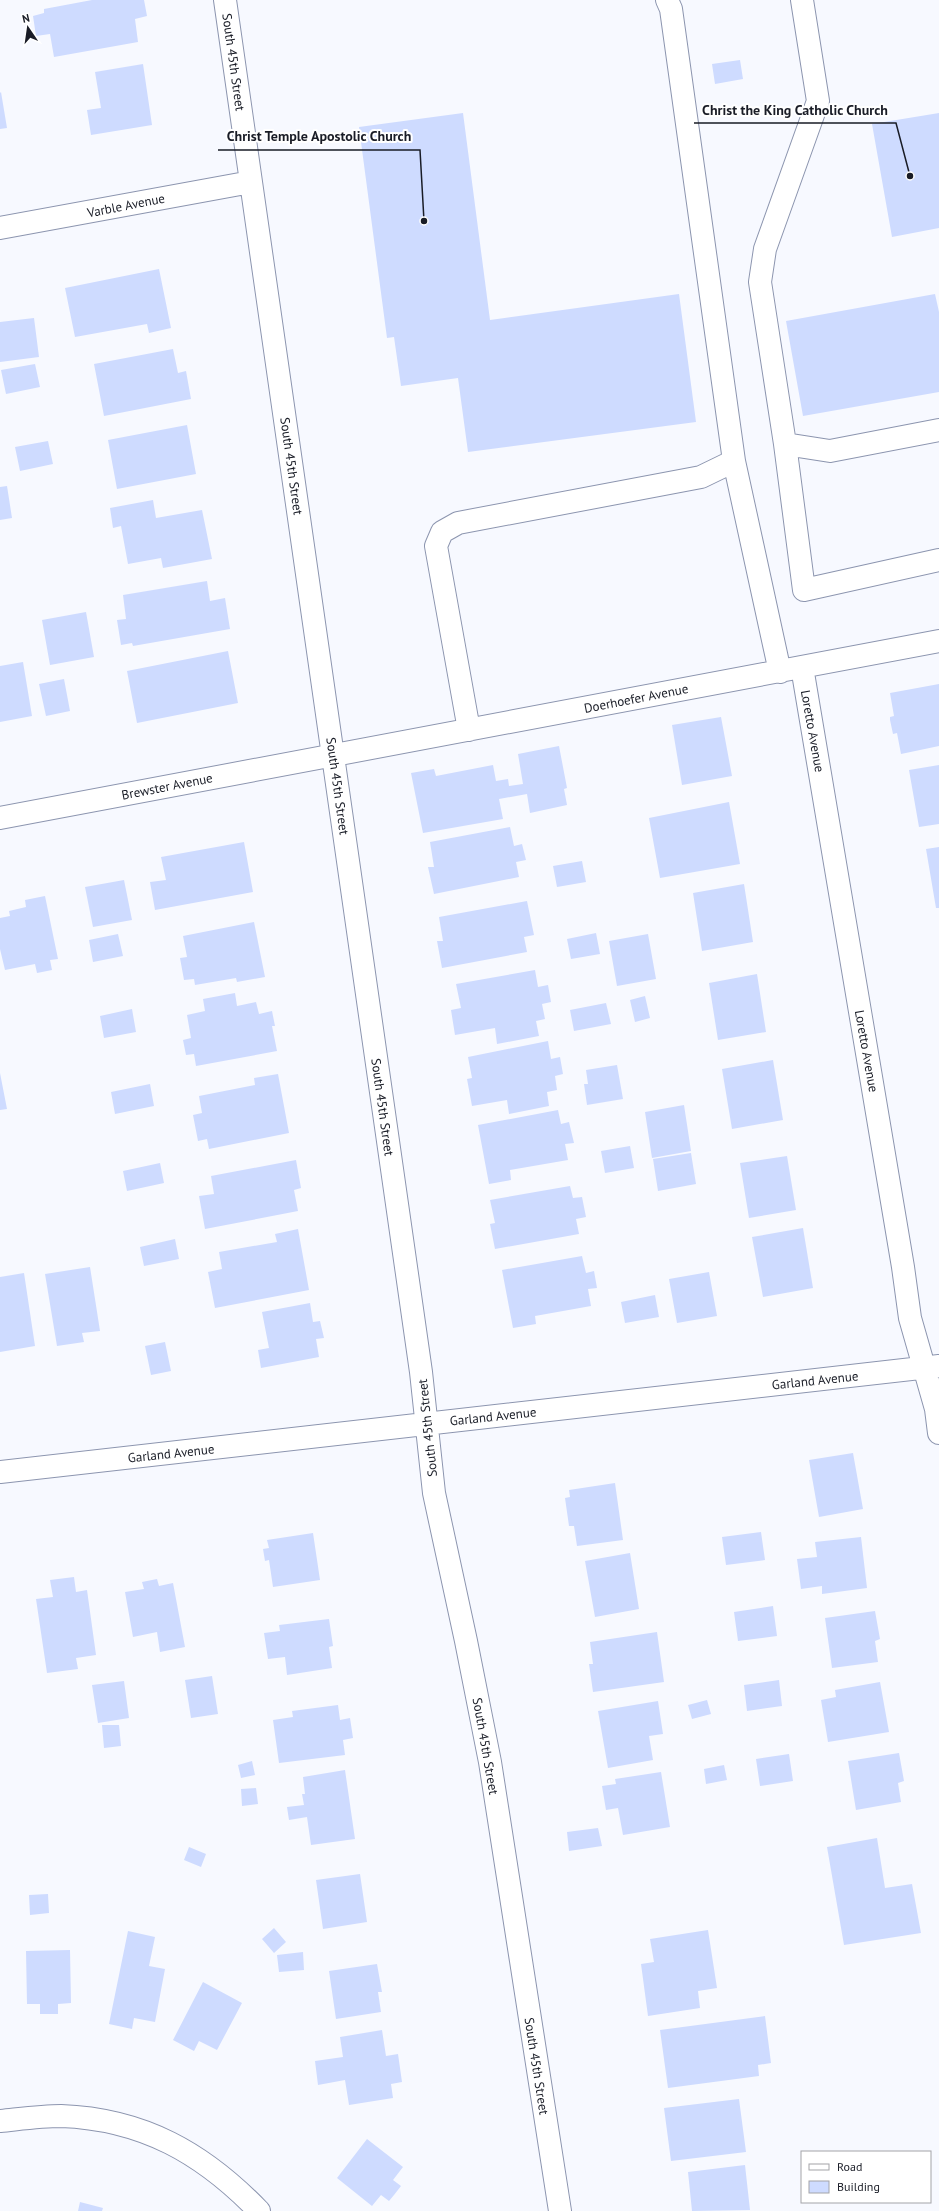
<svg xmlns="http://www.w3.org/2000/svg" width="939" height="2211" viewBox="0 0 939 2211" font-family="'PT Sans',sans-serif">
  <rect width="100%" height="100%" fill="#f7f9ff"/>
  <!-- building -->
  <path fill="#cedbff" d="M 92,0 L 144,0 L 147,16 L 135,19 L 138,42 L 54,57 L 50,34 L 36,36 L 33,16 L 44,13 L 44,9 Z
    M 740,60 L 743,79 L 715,84 L 712,64 Z
    M 143,64 L 152,125 L 91,135 L 87,110 L 101,108 L 95,72 Z
    M 1,92 L 7,128 L 0,129 L 0,93 Z
    M 463,113 L 490,320 L 679,294 L 696,422 L 468,452 L 458,378 L 401,386 L 394,337 L 387,338 L 359,127 Z
    M 939,113 L 939,228 L 892,237 L 872,124 Z
    M 159,269 L 171,328 L 149,333 L 147,324 L 75,337 L 65,288 Z
    M 935,294 L 939,312 L 939,392 L 803,416 L 786,321 Z
    M 34,318 L 39,357 L 0,362 L 0,322 Z
    M 173,349 L 178,373 L 186,371 L 191,399 L 104,416 L 94,364 Z
    M 35,364 L 40,387 L 6,394 L 1,370 Z
    M 187,425 L 196,474 L 117,489 L 108,440 Z
    M 48,441 L 53,464 L 20,471 L 15,447 Z
    M 7,486 L 12,518 L 0,520 L 0,487 Z
    M 153,500 L 156,518 L 202,510 L 212,559 L 163,568 L 161,558 L 128,564 L 121,526 L 113,528 L 110,508 Z
    M 207,581 L 210,601 L 225,598 L 230,629 L 133,646 L 132,643 L 121,645 L 117,620 L 126,619 L 123,595 Z
    M 86,612 L 94,657 L 50,665 L 42,620 Z
    M 228,651 L 238,703 L 137,723 L 127,671 Z
    M 23,662 L 32,716 L 0,722 L 0,666 Z
    M 64,679 L 70,711 L 46,716 L 39,684 Z
    M 939,684 L 939,746 L 901,754 L 897,733 L 893,734 L 890,720 L 890,717 L 894,716 L 890,693 Z
    M 721,717 L 732,776 L 682,785 L 672,725 Z
    M 559,746 L 567,788 L 564,789 L 567,805 L 530,813 L 527,794 L 499,799 L 503,819 L 423,833 L 411,773 L 434,769 L 436,776 L 493,765 L 496,781 L 508,779 L 509,786 L 523,784 L 518,754 Z
    M 939,765 L 939,824 L 919,827 L 909,770 Z
    M 729,802 L 740,864 L 660,878 L 649,818 Z
    M 510,827 L 514,846 L 522,844 L 526,860 L 516,862 L 519,877 L 434,894 L 428,867 L 434,867 L 430,842 Z
    M 244,842 L 253,892 L 155,910 L 150,882 L 166,880 L 161,857 Z
    M 939,847 L 939,908 L 936,908 L 926,849 Z
    M 582,861 L 586,882 L 557,887 L 553,866 Z
    M 124,880 L 132,920 L 93,927 L 85,887 Z
    M 744,884 L 753,942 L 702,951 L 693,893 Z
    M 45,896 L 58,959 L 50,960 L 52,970 L 37,973 L 35,964 L 5,970 L 0,949 L 0,918 L 10,916 L 9,911 L 26,907 L 25,900 Z
    M 527,901 L 534,935 L 524,937 L 527,952 L 442,968 L 437,941 L 443,941 L 439,917 Z
    M 254,922 L 265,977 L 237,982 L 236,978 L 195,985 L 194,979 L 184,980 L 180,958 L 187,957 L 183,936 Z
    M 596,933 L 600,954 L 571,959 L 567,939 Z
    M 118,934 L 123,956 L 93,962 L 89,940 Z
    M 648,934 L 656,979 L 617,986 L 609,941 Z
    M 535,970 L 538,987 L 548,985 L 551,1002 L 542,1004 L 545,1019 L 536,1021 L 539,1036 L 497,1044 L 495,1028 L 455,1035 L 451,1010 L 461,1008 L 456,984 Z
    M 757,974 L 766,1032 L 718,1040 L 709,983 Z
    M 235,993 L 237,1006 L 256,1002 L 259,1014 L 272,1011 L 275,1026 L 272,1026 L 277,1051 L 196,1066 L 194,1054 L 186,1055 L 183,1040 L 191,1038 L 187,1015 L 205,1011 L 203,999 Z
    M 645,996 L 650,1018 L 635,1022 L 630,1000 Z
    M 606,1003 L 611,1024 L 574,1031 L 570,1010 Z
    M 132,1009 L 136,1032 L 104,1038 L 100,1016 Z
    M 548,1041 L 551,1059 L 560,1057 L 563,1074 L 555,1076 L 557,1090 L 547,1092 L 549,1106 L 509,1114 L 507,1100 L 472,1106 L 467,1079 L 472,1078 L 468,1057 Z
    M 773,1060 L 783,1120 L 732,1129 L 722,1069 Z
    M 617,1065 L 623,1099 L 587,1105 L 584,1084 L 588,1084 L 586,1070 Z
    M 0,1073 L 7,1109 L 0,1110 Z
    M 278,1074 L 289,1133 L 209,1149 L 207,1139 L 198,1141 L 193,1115 L 202,1113 L 199,1096 L 255,1085 L 254,1078 Z
    M 150,1084 L 154,1106 L 115,1114 L 111,1092 Z
    M 684,1105 L 691,1151 L 652,1158 L 645,1112 Z
    M 558,1110 L 561,1124 L 569,1122 L 574,1143 L 565,1144 L 568,1160 L 510,1170 L 511,1180 L 489,1184 L 478,1125 Z
    M 630,1146 L 634,1168 L 605,1173 L 601,1151 Z
    M 691,1153 L 696,1184 L 658,1191 L 653,1159 Z
    M 787,1156 L 796,1210 L 749,1218 L 740,1163 Z
    M 296,1160 L 301,1188 L 294,1190 L 298,1211 L 205,1229 L 199,1196 L 214,1194 L 211,1176 Z
    M 160,1163 L 164,1183 L 127,1191 L 123,1171 Z
    M 570,1186 L 573,1198 L 582,1197 L 586,1217 L 576,1219 L 579,1234 L 495,1249 L 490,1224 L 495,1223 L 490,1200 Z
    M 803,1228 L 813,1288 L 763,1297 L 752,1237 Z
    M 298,1229 L 309,1290 L 215,1308 L 208,1272 L 222,1269 L 219,1252 L 277,1242 L 275,1234 Z
    M 175,1239 L 179,1259 L 144,1266 L 140,1247 Z
    M 582,1256 L 586,1273 L 594,1271 L 597,1288 L 588,1289 L 591,1306 L 535,1316 L 536,1324 L 513,1328 L 502,1270 Z
    M 90,1267 L 100,1331 L 82,1333 L 84,1342 L 57,1346 L 45,1274 Z
    M 709,1272 L 717,1316 L 677,1323 L 669,1279 Z
    M 24,1273 L 35,1346 L 0,1352 L 0,1277 Z
    M 655,1295 L 659,1317 L 625,1323 L 621,1302 Z
    M 310,1303 L 313,1322 L 320,1321 L 324,1338 L 316,1339 L 319,1357 L 261,1368 L 258,1350 L 269,1348 L 262,1312 Z
    M 165,1342 L 171,1371 L 151,1375 L 145,1346 Z
    M 853,1453 L 863,1509 L 819,1517 L 809,1460 Z
    M 615,1483 L 623,1540 L 577,1546 L 574,1526 L 569,1526 L 565,1498 L 570,1497 L 569,1490 Z
    M 761,1532 L 765,1560 L 726,1565 L 722,1537 Z
    M 313,1533 L 320,1580 L 273,1587 L 269,1560 L 265,1561 L 263,1549 L 269,1548 L 267,1540 Z
    M 861,1537 L 867,1588 L 822,1594 L 822,1586 L 801,1589 L 797,1559 L 817,1557 L 815,1542 Z
    M 630,1553 L 639,1609 L 595,1617 L 585,1561 Z
    M 74,1577 L 76,1592 L 87,1590 L 96,1655 L 76,1658 L 78,1669 L 47,1673 L 36,1599 L 53,1597 L 50,1580 Z
    M 157,1579 L 159,1586 L 173,1583 L 185,1647 L 160,1652 L 157,1632 L 133,1637 L 125,1592 L 144,1589 L 142,1582 Z
    M 773,1606 L 777,1636 L 738,1641 L 734,1612 Z
    M 875,1611 L 880,1639 L 875,1641 L 878,1662 L 832,1668 L 825,1618 Z
    M 329,1619 L 333,1646 L 329,1647 L 332,1668 L 287,1675 L 285,1657 L 268,1659 L 264,1633 L 280,1631 L 279,1625 Z
    M 657,1632 L 664,1682 L 593,1692 L 589,1664 L 593,1664 L 590,1642 Z
    M 212,1676 L 218,1714 L 191,1718 L 185,1680 Z
    M 779,1680 L 782,1706 L 747,1711 L 744,1685 Z
    M 124,1681 L 129,1718 L 98,1723 L 92,1685 Z
    M 880,1682 L 889,1732 L 828,1742 L 821,1700 L 836,1697 L 835,1690 Z
    M 707,1700 L 711,1714 L 692,1719 L 688,1705 Z
    M 658,1701 L 663,1734 L 649,1736 L 653,1760 L 608,1768 L 598,1711 Z
    M 338,1705 L 340,1720 L 350,1718 L 353,1738 L 343,1740 L 345,1755 L 279,1763 L 273,1720 L 293,1717 L 292,1711 Z
    M 102,1725 L 119,1725 L 121,1746 L 104,1748 Z
    M 899,1753 L 904,1781 L 898,1783 L 901,1802 L 856,1810 L 848,1761 Z
    M 789,1754 L 793,1781 L 760,1786 L 756,1759 Z
    M 252,1761 L 255,1775 L 241,1778 L 238,1765 Z
    M 724,1765 L 727,1780 L 706,1784 L 704,1769 Z
    M 345,1770 L 355,1839 L 311,1845 L 307,1817 L 289,1820 L 287,1807 L 304,1805 L 302,1794 L 305,1794 L 303,1777 Z
    M 661,1772 L 670,1827 L 623,1835 L 618,1808 L 606,1810 L 602,1786 L 616,1784 L 615,1779 Z
    M 256,1788 L 258,1804 L 242,1806 L 241,1789 Z
    M 598,1828 L 602,1846 L 569,1851 L 567,1832 Z
    M 877,1838 L 885,1888 L 912,1884 L 921,1933 L 844,1945 L 827,1847 Z
    M 189,1847 L 206,1854 L 201,1867 L 184,1860 Z
    M 360,1874 L 367,1922 L 323,1929 L 316,1880 Z
    M 48,1894 L 49,1913 L 30,1915 L 29,1895 Z
    M 274,1928 L 286,1942 L 274,1953 L 262,1939 Z
    M 708,1930 L 717,1988 L 698,1991 L 700,2008 L 648,2016 L 641,1964 L 654,1962 L 650,1939 Z
    M 128,1931 L 155,1937 L 149,1966 L 165,1969 L 155,2022 L 134,2018 L 132,2029 L 109,2024 Z
    M 70,1950 L 71,2003 L 58,2004 L 58,2014 L 40,2014 L 40,2004 L 27,2004 L 26,1951 Z
    M 303,1952 L 304,1970 L 279,1972 L 277,1955 Z
    M 377,1964 L 382,1992 L 378,1992 L 381,2012 L 336,2019 L 329,1971 Z
    M 203,1982 L 242,2003 L 217,2050 L 199,2041 L 194,2051 L 173,2040 Z
    M 765,2016 L 771,2063 L 758,2065 L 759,2076 L 668,2088 L 660,2030 Z
    M 382,2030 L 386,2056 L 398,2054 L 402,2082 L 391,2084 L 393,2098 L 349,2105 L 345,2080 L 318,2085 L 315,2061 L 343,2057 L 340,2037 Z
    M 739,2099 L 746,2152 L 671,2161 L 664,2108 Z
    M 367,2139 L 403,2167 L 393,2180 L 401,2186 L 394,2195 L 389,2201 L 381,2195 L 372,2206 L 337,2178 Z
    M 745,2165 L 750,2210 L 692,2211 L 688,2172 Z
    M 80,2202 L 103,2208 L 102,2211 L 78,2211 Z"/>
  <g fill="none" stroke-linecap="round" stroke-linejoin="round">
    <defs>
      <path id="minor" d="M 225,0 L 421,1372 L 434,1493 L 466,1641 L 490,1762 L 560,2211
        M 802,0 L 818,101 L 765,249 L 760,282 L 785,444 L 804,590 L 939,560
        M 0,228 L 251,182
        M 785,444 L 830,451 L 939,430
        M 734,461 L 780,672
        M 802,667 L 903,1267 L 910,1318 L 936,1409 L 939,1433
        M 469,730 L 436,546 L 442,532 L 458,523 L 701,477 L 734,461 L 671,9 L 667,0
        M 0,818 L 939,641
        M 0,1472 L 939,1366
        M 0,2121 C 20,2119 41,2116 61,2116 C 143,2119 203,2153 259,2211"/>
    </defs>
    <!-- minor casing -->
    <use href="#minor" stroke="#8c95af" stroke-width="24"/>
    <!-- minor -->
    <use href="#minor" stroke="#fff" stroke-width="22"/>
  </g>
  <g text-anchor="middle" stroke-width="4" stroke-linejoin="round" paint-order="stroke">
    <!-- street labels -->
    <g font-size="13" fill="#191c26" stroke="#fff">
      <text transform="translate(234 62) rotate(82)" y="5">South 45th Street</text>
      <text transform="translate(126 205) rotate(-11)" y="5">Varble Avenue</text>
      <text transform="translate(292 466) rotate(82)" y="5">South 45th Street</text>
      <text transform="translate(636 698) rotate(-11)" y="5">Doerhoefer Avenue</text>
      <text transform="translate(813 731) rotate(80)" y="5">Loretto Avenue</text>
      <text transform="translate(167 786) rotate(-11)" y="5">Brewster Avenue</text>
      <text transform="translate(338 786) rotate(82)" y="5">South 45th Street</text>
      <text transform="translate(867 1051) rotate(80)" y="5">Loretto Avenue</text>
      <text transform="translate(383 1107) rotate(82)" y="5">South 45th Street</text>
      <text transform="translate(815 1380) rotate(-6)" y="5">Garland Avenue</text>
      <text transform="translate(493 1416) rotate(-6)" y="5">Garland Avenue</text>
      <text transform="translate(427 1428) rotate(-96)" y="5">South 45th Street</text>
      <text transform="translate(171 1453) rotate(-6)" y="5">Garland Avenue</text>
      <text transform="translate(486 1746) rotate(80)" y="5">South 45th Street</text>
      <text transform="translate(537 2066) rotate(81)" y="5">South 45th Street</text>
    </g>
  </g>
  <!-- callouts -->
  <path fill="none" stroke="#191c26" stroke-width="1.5" d="M910 176L896 123H694M424 221L420 150H218"/>
  <g fill="#191c26" stroke="#fff" stroke-width="1.5">
    <circle cx="910" cy="176" r="4"/>
    <circle cx="424" cy="221" r="4"/>
  </g>
  <g font-size="14" text-anchor="middle" font-weight="bold" fill="#191c26" stroke="#fff" stroke-width="4" stroke-linejoin="round" paint-order="stroke">
    <text x="795" y="115">Christ the King Catholic Church</text>
    <text x="319" y="141">Christ Temple Apostolic Church</text>
  </g>
  <!-- legend -->
  <rect x="801" y="2151" width="130" height="52" fill="#ffffff" stroke="#a3a4a8"/>
  <rect x="809" y="2164" width="20" height="6" fill="#ffffff" stroke="#a3a4a8"/>
  <text x="837" y="2171" font-size="12" fill="#191c26">Road</text>
  <rect x="809" y="2181" width="20" height="12" fill="#cedbff" stroke="#a3a4a8"/>
  <text x="837" y="2191" font-size="12" fill="#191c26">Building</text>
  <!-- north arrow -->
  <g transform="translate(28 28) rotate(347)" stroke="#ffffff" stroke-width="3" paint-order="stroke">
  <path d="M0-3L7 15L0 10L-7 15Z" fill="#191c26"/>
  <text y="-6" font-size="11" font-weight="bold" text-anchor="middle" fill="#191c26">N</text>
  </g>
</svg>
